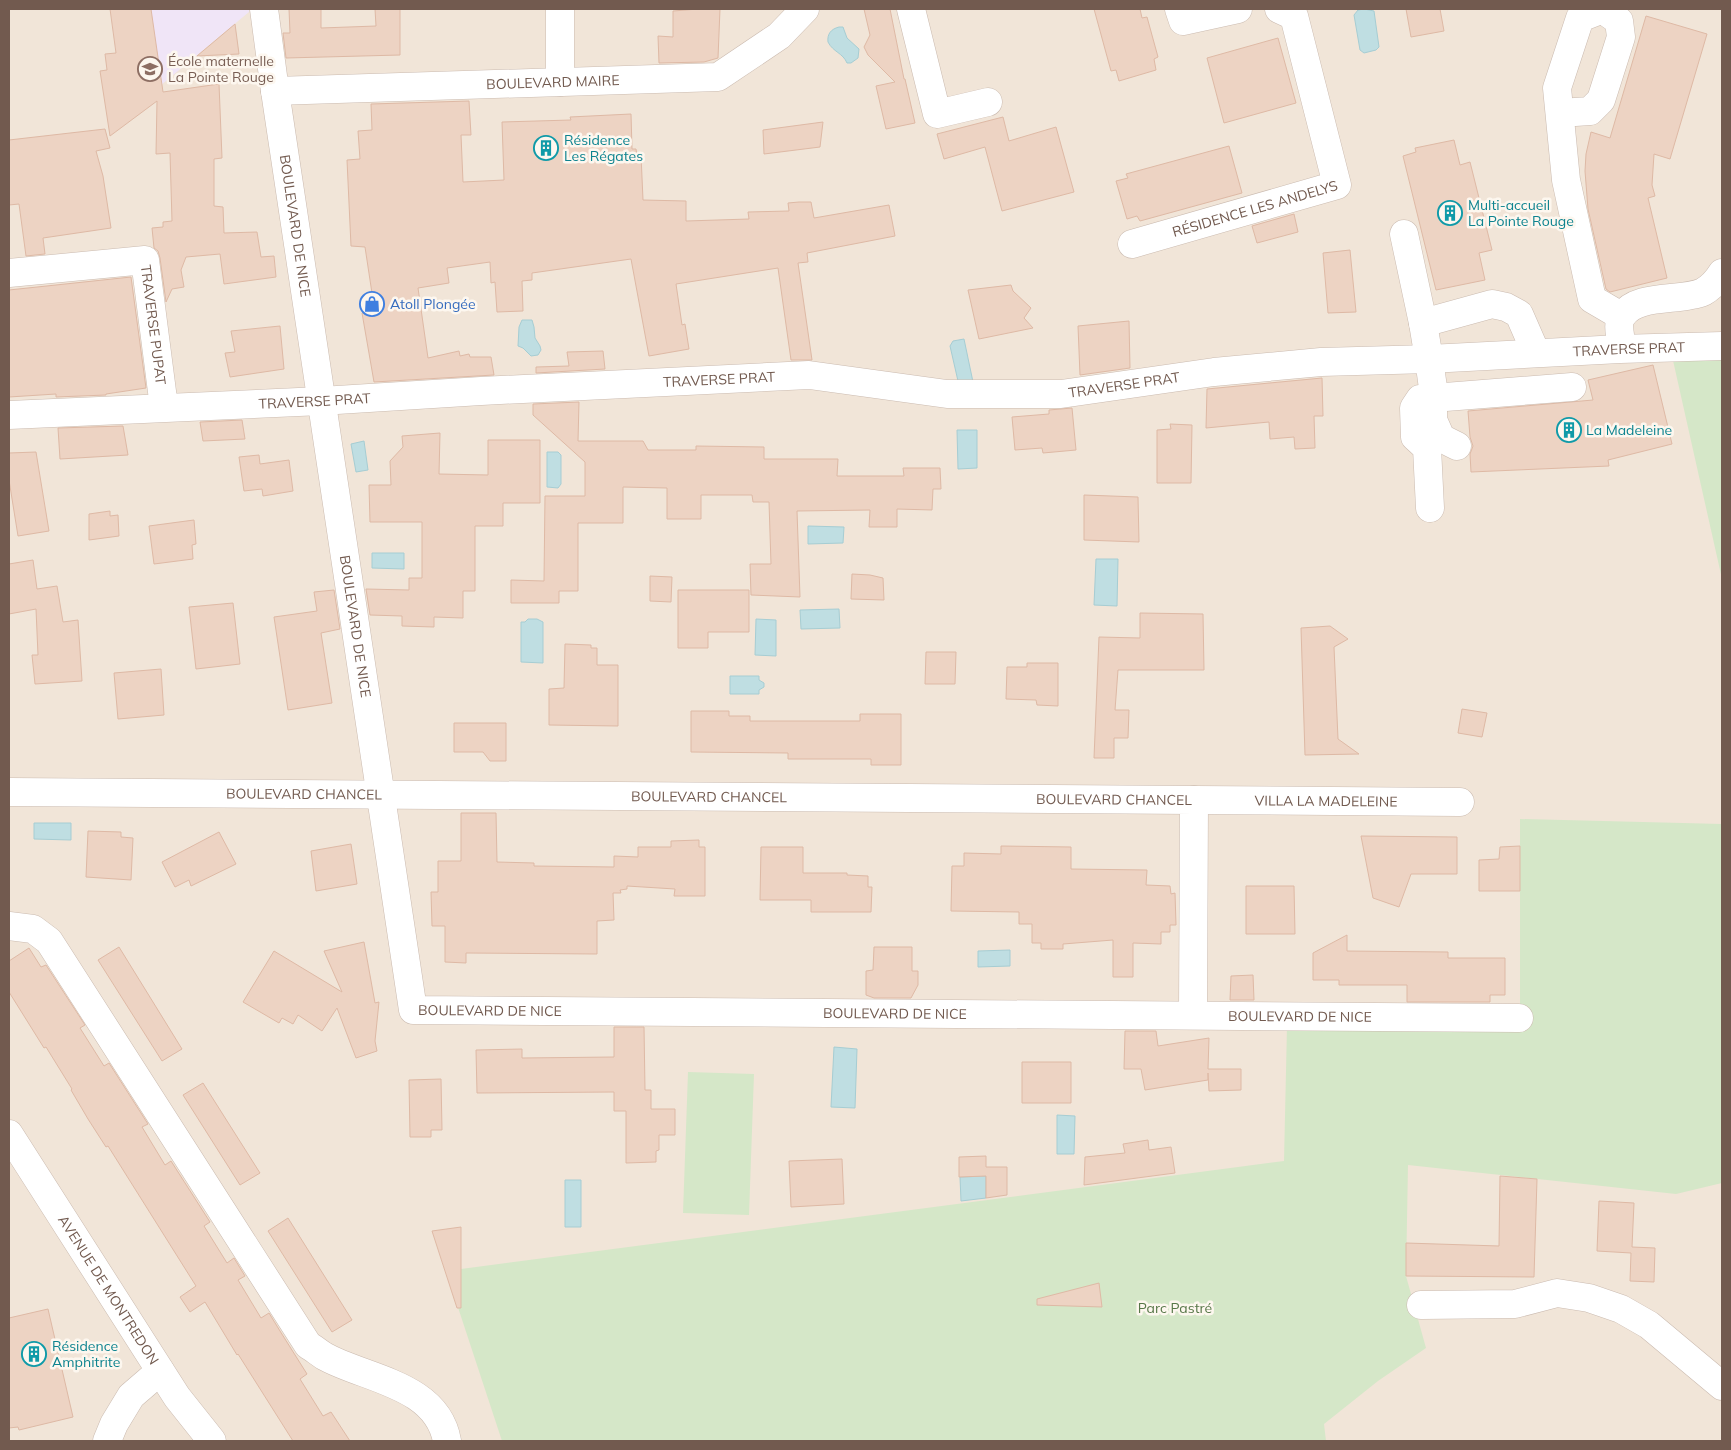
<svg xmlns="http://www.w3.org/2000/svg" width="1731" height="1450" viewBox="0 0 1731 1450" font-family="Mulish,sans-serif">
  <rect width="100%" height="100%" fill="#faf3e9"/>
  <!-- residential -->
  <path fill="#f1e5d8" d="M 9,9 L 1722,9 L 1722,1441 L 9,1441 Z"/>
  <!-- education -->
  <path fill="#f0e5f7" d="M 110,9 L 249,9 L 249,12 L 125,115 Z"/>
  <!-- green -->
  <path fill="#d5e7c8" d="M 1672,356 L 1722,357 L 1722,579 Z
    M 1520,819 L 1722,824 L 1722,1183 L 1676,1194 L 1408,1165 L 1406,1276 L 1426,1348 L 1378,1381 L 1324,1424 L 1326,1441 L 502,1441 L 446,1271 L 1284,1161 L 1287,1026 L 1520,1031 Z
    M 688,1072 L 754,1074 L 749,1215 L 683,1213 Z"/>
  <!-- water -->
  <path fill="#bfdee2" stroke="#a6cdd3" d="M 1364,9 L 1374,11 L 1379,47 L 1376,50 L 1364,53 L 1360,50 L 1354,15 L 1358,10 Z
    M 839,27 L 843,27 L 847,38 L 859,49 L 858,58 L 851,63 L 847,63 C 843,53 833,52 828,42 C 827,34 831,29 839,27 Z
    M 522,320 L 532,320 L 534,327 L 535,338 L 540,346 L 541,350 L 538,355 L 531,356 L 523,348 L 518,346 L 519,327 Z
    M 964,339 L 973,382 L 958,381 L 950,346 L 953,341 Z
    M 957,430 L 977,430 L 977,468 L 958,469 Z
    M 364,441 L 368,470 L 356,472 L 351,444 Z
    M 547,452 L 558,452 L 561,455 L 561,484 L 558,488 L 547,487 Z
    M 808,526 L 844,527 L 843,543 L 808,544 Z
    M 372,553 L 404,553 L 404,569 L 372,568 Z
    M 1096,559 L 1118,559 L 1117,606 L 1094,605 Z
    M 839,609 L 840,628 L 801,629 L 800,610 Z
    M 528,619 L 537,619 L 543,622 L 543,663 L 521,662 L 521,622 L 525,622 Z
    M 756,619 L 776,620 L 776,656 L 755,655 Z
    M 730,676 L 759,676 L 759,680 L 764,683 L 764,687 L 759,690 L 759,694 L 730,694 Z
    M 34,823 L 71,823 L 71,840 L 34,839 Z
    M 1010,950 L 1010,966 L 978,967 L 978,951 Z
    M 834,1047 L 857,1049 L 855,1108 L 831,1107 Z
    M 1057,1115 L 1075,1116 L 1074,1154 L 1057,1154 Z
    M 986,1176 L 986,1198 L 961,1201 L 960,1177 Z
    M 565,1180 L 581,1180 L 581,1227 L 565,1227 Z"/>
  <!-- building -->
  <path fill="#edd3c3" stroke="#deb9a5" d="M 110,9 L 151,9 L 163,92 L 219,84 L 222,158 L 214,159 L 214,206 L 223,207 L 224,233 L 257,232 L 261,257 L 274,256 L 276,277 L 224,284 L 220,254 L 186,257 L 181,270 L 184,287 L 172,289 L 166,302 L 160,258 L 158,251 L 154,248 L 152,228 L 163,227 L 163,222 L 172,221 L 170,153 L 156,154 L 157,101 L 110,136 L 100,71 L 107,70 L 105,54 L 116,53 Z
    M 289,9 L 321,9 L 321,28 L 376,26 L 375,9 L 400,9 L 400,55 L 286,58 L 283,33 L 290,33 Z
    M 698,9 L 720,9 L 718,58 L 704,62 L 659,63 L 658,36 L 673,37 L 673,11 Z
    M 864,9 L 890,9 L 904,79 L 905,79 L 915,123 L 886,129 L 876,86 L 895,82 L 868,55 L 864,47 L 870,35 Z
    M 1094,9 L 1140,9 L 1142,18 L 1147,17 L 1158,57 L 1154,59 L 1156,70 L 1119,81 L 1116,70 L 1111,71 Z
    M 1406,9 L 1440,9 L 1444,31 L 1411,37 Z
    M 1646,16 L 1707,34 L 1670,159 L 1654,154 L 1652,185 L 1655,196 L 1648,198 L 1667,278 L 1610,292 L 1606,289 L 1588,209 L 1585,171 L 1586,154 L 1591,132 L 1610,138 Z
    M 235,24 L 239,54 L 197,56 Z
    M 1278,38 L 1296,103 L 1224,123 L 1207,58 Z
    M 469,101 L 471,135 L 461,135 L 463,182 L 504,180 L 502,122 L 571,120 L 570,117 L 631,114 L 632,149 L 636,149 L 637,155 L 641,155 L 643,200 L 686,201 L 686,221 L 749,219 L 748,212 L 789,211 L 788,203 L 799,202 L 811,202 L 814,218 L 889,205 L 895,236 L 807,253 L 808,262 L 798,263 L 812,360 L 791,360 L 778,268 L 676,284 L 682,325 L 685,324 L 689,349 L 649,356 L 631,259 L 532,273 L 532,280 L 522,281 L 523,311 L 497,312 L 495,282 L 491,283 L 490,262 L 447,268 L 449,283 L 418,288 L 428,358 L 459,351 L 460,356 L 469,354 L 470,357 L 491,357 L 494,375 L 374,382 L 362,313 L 375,313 L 365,247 L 351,246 L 347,160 L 360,159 L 358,131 L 372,130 L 371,104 Z
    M 1003,117 L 1009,141 L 1056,127 L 1074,192 L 1002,211 L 985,147 L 944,159 L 937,134 Z
    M 823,122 L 820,147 L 764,154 L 763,130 Z
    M 105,129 L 110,148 L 96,151 L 103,176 L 111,228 L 43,238 L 45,254 L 26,256 L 19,204 L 9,205 L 9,140 Z
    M 1454,140 L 1460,165 L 1470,162 L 1492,250 L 1479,253 L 1485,280 L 1436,290 L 1403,156 L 1416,152 L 1415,148 Z
    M 1229,146 L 1242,193 L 1140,221 L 1137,216 L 1127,219 L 1116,181 L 1128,178 L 1126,174 Z
    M 1294,214 L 1298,232 L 1257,243 L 1252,226 Z
    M 1350,250 L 1356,312 L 1328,313 L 1323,253 Z
    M 131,277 L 146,388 L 106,394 L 106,395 L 56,397 L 56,394 L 9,397 L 9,290 Z
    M 1011,285 L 1013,291 L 1031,308 L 1024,318 L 1033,328 L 979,339 L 968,290 Z
    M 1129,321 L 1130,368 L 1080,375 L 1078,326 Z
    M 280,326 L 284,369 L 230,377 L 225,353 L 235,352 L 231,331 Z
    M 603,351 L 605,369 L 536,373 L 536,367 L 569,366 L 567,352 Z
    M 1653,365 L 1672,444 L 1608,460 L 1609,466 L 1471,472 L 1470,454 L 1473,446 L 1470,437 L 1468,411 L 1593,400 L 1588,380 Z
    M 1322,378 L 1323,416 L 1314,416 L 1315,448 L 1295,449 L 1294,437 L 1270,439 L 1269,422 L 1206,428 L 1207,389 Z
    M 579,402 L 578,441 L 643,441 L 648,450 L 696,450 L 696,446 L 764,447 L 764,459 L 838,459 L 837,476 L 904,476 L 903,468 L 940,468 L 941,489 L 933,489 L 932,510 L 897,509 L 897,527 L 869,527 L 870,510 L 797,511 L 800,597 L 751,595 L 750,564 L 771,564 L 769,502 L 753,502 L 752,495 L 701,495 L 701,519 L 667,519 L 667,488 L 623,487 L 623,523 L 578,523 L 578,591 L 559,591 L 559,603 L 511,603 L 511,580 L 544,581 L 545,496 L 585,496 L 585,462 L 533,415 L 533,404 Z
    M 1072,408 L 1076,450 L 1043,453 L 1042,448 L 1015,450 L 1012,417 L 1049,414 L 1049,410 Z
    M 242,420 L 245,439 L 203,441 L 200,422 Z
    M 1170,424 L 1192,425 L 1191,483 L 1157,483 L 1157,430 L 1171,429 Z
    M 123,426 L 128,455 L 60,459 L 58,428 Z
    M 440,433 L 439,474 L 488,475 L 488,440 L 540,440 L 540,503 L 503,503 L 503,526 L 475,526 L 475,591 L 463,591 L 463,618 L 434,617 L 434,627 L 402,626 L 402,616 L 370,615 L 366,589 L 409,590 L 409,578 L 422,578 L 422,522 L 370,522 L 369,485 L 391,485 L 390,461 L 403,447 L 402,436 Z
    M 36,452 L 49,531 L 18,536 L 9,480 L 9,453 Z
    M 259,455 L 260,464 L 289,460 L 293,491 L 263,496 L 262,489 L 244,491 L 239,457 Z
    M 1084,495 L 1138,497 L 1139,542 L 1084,540 Z
    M 110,511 L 110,516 L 118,515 L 119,536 L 89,540 L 89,514 Z
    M 194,520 L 196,544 L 192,545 L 193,559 L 154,564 L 149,526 Z
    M 33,560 L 37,589 L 57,586 L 63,622 L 78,620 L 82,681 L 35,684 L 32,655 L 38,655 L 36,609 L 9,614 L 9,564 Z
    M 852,574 L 870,575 L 883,578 L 884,600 L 851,599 Z
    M 650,576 L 672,577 L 671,602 L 650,601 Z
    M 334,590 L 340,629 L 321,633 L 332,703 L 288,710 L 274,617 L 317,611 L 314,592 Z
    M 678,590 L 749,590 L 749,632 L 708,632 L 708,648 L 678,648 Z
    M 233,603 L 240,664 L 196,669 L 189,607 Z
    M 1140,613 L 1203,614 L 1204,670 L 1118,670 L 1115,710 L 1129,710 L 1128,738 L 1114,738 L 1114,758 L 1094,758 L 1099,637 L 1140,638 Z
    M 1330,626 L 1348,639 L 1334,647 L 1338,739 L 1359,754 L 1305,755 L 1301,628 Z
    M 565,644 L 591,645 L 591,648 L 597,648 L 597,665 L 618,665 L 618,726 L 549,725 L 549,689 L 564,688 Z
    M 926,652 L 956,652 L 955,684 L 925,684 Z
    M 1027,663 L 1058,663 L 1058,706 L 1037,705 L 1036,700 L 1006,699 L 1007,667 L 1027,667 Z
    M 161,669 L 164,715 L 118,719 L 114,673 Z
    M 1462,709 L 1487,713 L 1482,737 L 1458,733 Z
    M 691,711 L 729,711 L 729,716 L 750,716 L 750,721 L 860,721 L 860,714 L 901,714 L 901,765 L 871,765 L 871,759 L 788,759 L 788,753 L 691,752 Z
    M 454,723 L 506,723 L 506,761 L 490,761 L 483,752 L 454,752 Z
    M 461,813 L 496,813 L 497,862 L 534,863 L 534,866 L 614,867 L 614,856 L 638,857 L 638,847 L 671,847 L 671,841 L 699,840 L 699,847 L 705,847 L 705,896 L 674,896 L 675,889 L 627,886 L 627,889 L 620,890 L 621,893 L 613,893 L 614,920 L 597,921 L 597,954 L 466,953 L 466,963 L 445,962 L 445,926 L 432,926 L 431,892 L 438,892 L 438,861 L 461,861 Z
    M 88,831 L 121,832 L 121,837 L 133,838 L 131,880 L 86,877 Z
    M 219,832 L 236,864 L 191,886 L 189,880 L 175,887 L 162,862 Z
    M 1361,836 L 1457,837 L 1457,874 L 1411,874 L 1399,907 L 1373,898 Z
    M 351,844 L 357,884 L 316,891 L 311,851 Z
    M 1001,846 L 1071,847 L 1071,869 L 1147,870 L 1146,885 L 1170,886 L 1171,894 L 1175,893 L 1176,925 L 1170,925 L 1170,932 L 1161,932 L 1161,944 L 1133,943 L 1133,977 L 1113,977 L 1113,940 L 1063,944 L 1063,949 L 1041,949 L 1041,943 L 1032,943 L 1032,924 L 1019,924 L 1019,912 L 951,911 L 952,866 L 964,866 L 964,853 L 1001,854 Z
    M 1520,846 L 1520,891 L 1479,891 L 1479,860 L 1499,859 L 1500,847 Z
    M 761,847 L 803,847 L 803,873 L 847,873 L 847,875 L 868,876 L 868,887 L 872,887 L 871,912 L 811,912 L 811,900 L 760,900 Z
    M 1246,886 L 1294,886 L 1295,934 L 1246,934 Z
    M 1347,935 L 1347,951 L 1448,952 L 1448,958 L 1505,958 L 1505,995 L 1490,995 L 1490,1002 L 1407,1002 L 1407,985 L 1339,985 L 1339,980 L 1313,980 L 1313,953 Z
    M 364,942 L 375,1003 L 379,1002 L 375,1041 L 377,1051 L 356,1058 L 337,1008 L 322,1031 L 298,1015 L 293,1024 L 282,1018 L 279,1023 L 243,1002 L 274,951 L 342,992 L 324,951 Z
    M 119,947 L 182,1049 L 162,1061 L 98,960 Z
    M 874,947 L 912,947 L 912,971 L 918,971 L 918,985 L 911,998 L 874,998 L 866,995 L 866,971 L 873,970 Z
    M 29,948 L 41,967 L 46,965 L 85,1025 L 80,1028 L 104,1066 L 109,1063 L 148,1124 L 142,1127 L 165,1165 L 171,1161 L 210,1222 L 204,1226 L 227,1263 L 234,1258 L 245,1276 L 238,1280 L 261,1318 L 269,1313 L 280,1331 L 307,1374 L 300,1379 L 323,1416 L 331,1412 L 350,1441 L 293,1441 L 238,1354 L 237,1355 L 205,1302 L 190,1312 L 180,1297 L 196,1286 L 108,1146 L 106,1147 L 88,1119 L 71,1090 L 72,1089 L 46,1047 L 44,1048 L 9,992 L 9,961 Z
    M 1253,975 L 1254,1000 L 1230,1000 L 1231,976 Z
    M 614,1027 L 644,1027 L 645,1090 L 651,1090 L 651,1109 L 675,1109 L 675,1135 L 659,1135 L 659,1150 L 656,1151 L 656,1162 L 626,1163 L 626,1111 L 614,1111 L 614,1092 L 477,1093 L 476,1050 L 522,1049 L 522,1058 L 614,1057 Z
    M 1125,1031 L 1156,1031 L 1158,1046 L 1209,1038 L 1208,1069 L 1241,1069 L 1241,1090 L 1209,1091 L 1208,1073 L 1208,1080 L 1145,1090 L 1141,1069 L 1124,1069 Z
    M 1022,1062 L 1071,1062 L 1071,1103 L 1022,1103 Z
    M 441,1079 L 442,1130 L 431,1130 L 431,1137 L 410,1137 L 409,1080 Z
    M 203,1083 L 260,1173 L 240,1185 L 183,1095 Z
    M 1148,1140 L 1149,1150 L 1171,1147 L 1175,1173 L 1084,1185 L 1085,1157 L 1125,1153 L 1123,1144 Z
    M 986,1156 L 986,1167 L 1007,1167 L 1007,1195 L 986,1198 L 986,1176 L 959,1177 L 959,1157 Z
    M 842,1159 L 844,1204 L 791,1207 L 789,1161 Z
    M 1500,1176 L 1537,1179 L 1534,1277 L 1406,1276 L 1406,1243 L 1499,1246 Z
    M 1599,1201 L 1634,1203 L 1632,1247 L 1655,1248 L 1654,1282 L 1630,1281 L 1631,1253 L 1597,1251 Z
    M 288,1218 L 352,1320 L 332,1332 L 268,1231 Z
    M 461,1227 L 461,1308 L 457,1308 L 432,1231 Z
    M 1099,1283 L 1102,1307 L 1037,1305 L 1037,1299 Z
    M 48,1309 L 73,1417 L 19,1430 L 18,1427 L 9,1428 L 9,1318 Z"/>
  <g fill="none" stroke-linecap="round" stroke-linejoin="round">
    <defs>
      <g id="minor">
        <path id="s1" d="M 264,9 L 275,91 L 413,1010 L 1519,1018"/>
        <path d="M 911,9 L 937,114 L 988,102"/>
        <path d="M 1179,9 L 1183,21 L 1238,9"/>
        <path d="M 1603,9 L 1580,18 L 1557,88 L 1566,180 L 1592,299 L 1621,316"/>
        <path d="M 560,82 L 560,9"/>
        <path id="s2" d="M 275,91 L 718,77 L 779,36 L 805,9"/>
        <path d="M 1560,113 L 1590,111 L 1601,100 L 1621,37 L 1619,21 L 1602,9"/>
        <path d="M 1404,234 L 1423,323"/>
        <path id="s3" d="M 1132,244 L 1337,185 L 1294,16 L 1279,9"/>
        <path id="s4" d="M 9,273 L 145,260 L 164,407"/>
        <path d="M 1620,335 C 1619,329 1618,321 1622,316 C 1637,293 1680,302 1703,292 C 1712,287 1717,281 1722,273"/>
        <path id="s5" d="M 9,415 L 321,401 L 481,391 L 809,375 L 947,394 L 1061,394 L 1214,372 L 1321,362 L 1429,359 L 1423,323 L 1492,304 L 1506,307 L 1519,314 L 1536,353"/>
        <path id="s6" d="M 1457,446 L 1441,438 L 1433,420 L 1433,388 L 1429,359 L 1620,349 L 1722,346"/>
        <path d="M 1430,508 L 1427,448 L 1415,437 L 1414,408 L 1420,399 L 1572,387"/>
        <path id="s7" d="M 9,792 L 1194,800 L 1193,1014"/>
        <path id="s8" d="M 1194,800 L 1460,802"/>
        <path d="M 9,926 L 33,929 L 49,941 L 308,1345 C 313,1348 318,1352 324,1356 C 365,1379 437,1384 447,1441"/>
        <path id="s9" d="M 9,1134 L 177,1397 L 212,1441"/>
        <path d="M 1421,1305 L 1515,1304 L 1557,1293 L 1589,1298 L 1621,1309 L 1649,1325 L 1722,1386"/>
        <path d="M 107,1441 L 114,1424 L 131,1396 L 160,1371"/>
      </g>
    </defs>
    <!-- minor casing -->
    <use href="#minor" stroke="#cbbbb0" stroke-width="29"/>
    <!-- minor -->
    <use href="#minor" stroke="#fff" stroke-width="28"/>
  </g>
  <!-- icons -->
  <defs>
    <symbol id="school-ring" viewBox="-11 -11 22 22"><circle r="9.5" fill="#fdf7ef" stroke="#8d6e63" stroke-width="1.5"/><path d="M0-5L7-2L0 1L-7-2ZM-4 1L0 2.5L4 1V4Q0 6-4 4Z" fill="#8d6e63"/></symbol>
    <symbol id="building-ring" viewBox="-11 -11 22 22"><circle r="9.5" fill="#fdf7ef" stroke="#0f9aa8" stroke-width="1.5"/><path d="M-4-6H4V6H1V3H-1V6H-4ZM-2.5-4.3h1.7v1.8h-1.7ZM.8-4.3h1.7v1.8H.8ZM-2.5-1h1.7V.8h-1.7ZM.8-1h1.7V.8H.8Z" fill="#0f9aa8"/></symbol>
    <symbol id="shop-ring" viewBox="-11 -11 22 22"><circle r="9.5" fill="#fdf7ef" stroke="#3f7fe0" stroke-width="1.5"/><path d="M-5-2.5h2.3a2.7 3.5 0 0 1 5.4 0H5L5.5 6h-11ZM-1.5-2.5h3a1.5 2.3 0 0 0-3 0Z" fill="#3f7fe0"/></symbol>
  </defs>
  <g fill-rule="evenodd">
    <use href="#school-ring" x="136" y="55" width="28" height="28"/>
    <use href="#building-ring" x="532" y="134" width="28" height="28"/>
    <use href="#building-ring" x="1436" y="199" width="28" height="28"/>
    <use href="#shop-ring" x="358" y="290" width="28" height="28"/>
    <use href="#building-ring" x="1555" y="416" width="28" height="28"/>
    <use href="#building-ring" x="20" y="1340" width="28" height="28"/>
  </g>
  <g text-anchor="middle" stroke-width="5" stroke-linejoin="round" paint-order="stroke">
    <!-- education labels -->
    <g font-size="14" fill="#785e54" stroke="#fdf7ef" text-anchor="start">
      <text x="168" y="66">École maternelle<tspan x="168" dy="16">La Pointe Rouge</tspan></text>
    </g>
    <!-- street labels -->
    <g font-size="14" fill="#725a4f" stroke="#fdf7ef">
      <text dy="5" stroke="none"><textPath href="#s2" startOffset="278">BOULEVARD MAIRE</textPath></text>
      <text dy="5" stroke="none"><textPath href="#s3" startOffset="128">RÉSIDENCE LES ANDELYS</textPath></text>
      <text dy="5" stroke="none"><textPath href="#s1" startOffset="219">BOULEVARD DE NICE</textPath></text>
      <text dy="5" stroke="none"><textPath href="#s4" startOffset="202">TRAVERSE PUPAT</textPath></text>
      <text dy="5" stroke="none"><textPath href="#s6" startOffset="299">TRAVERSE PRAT</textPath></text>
      <text dy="5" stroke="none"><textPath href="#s5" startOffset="711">TRAVERSE PRAT</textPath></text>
      <text dy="5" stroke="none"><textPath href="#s5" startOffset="1118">TRAVERSE PRAT</textPath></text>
      <text dy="5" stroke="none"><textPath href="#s5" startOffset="306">TRAVERSE PRAT</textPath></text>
      <text dy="5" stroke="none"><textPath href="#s1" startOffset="624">BOULEVARD DE NICE</textPath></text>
      <text dy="5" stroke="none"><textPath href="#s7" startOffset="295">BOULEVARD CHANCEL</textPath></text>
      <text dy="5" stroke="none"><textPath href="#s7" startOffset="700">BOULEVARD CHANCEL</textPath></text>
      <text dy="5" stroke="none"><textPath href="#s8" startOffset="132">VILLA LA MADELEINE</textPath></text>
      <text dy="5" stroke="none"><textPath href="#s7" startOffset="1105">BOULEVARD CHANCEL</textPath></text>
      <text dy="5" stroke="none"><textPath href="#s1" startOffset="1089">BOULEVARD DE NICE</textPath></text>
      <text dy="5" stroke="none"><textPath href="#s1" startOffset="1494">BOULEVARD DE NICE</textPath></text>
      <text dy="5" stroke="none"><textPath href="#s1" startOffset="1899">BOULEVARD DE NICE</textPath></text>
      <text dy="5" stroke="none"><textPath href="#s9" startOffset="185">AVENUE DE MONTREDON</textPath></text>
    </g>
    <!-- culture labels -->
    <g font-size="14" fill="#0d838f" stroke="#fdf7ef" text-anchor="start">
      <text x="564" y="145">Résidence<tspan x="564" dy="16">Les Régates</tspan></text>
      <text x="1468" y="210">Multi-accueil<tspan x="1468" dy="16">La Pointe Rouge</tspan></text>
      <text x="1586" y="435">La Madeleine</text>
      <text x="52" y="1351">Résidence<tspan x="52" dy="16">Amphitrite</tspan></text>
    </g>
    <!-- shop labels -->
    <g font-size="14" fill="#366cbe" stroke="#fdf7ef" text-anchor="start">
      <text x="390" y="309">Atoll Plongée</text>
    </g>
    <!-- park labels -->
    <g font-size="14" fill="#577748" stroke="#fdf7ef">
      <text x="1175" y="1313">Parc Pastré</text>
    </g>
  </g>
  <!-- border -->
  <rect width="1731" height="1450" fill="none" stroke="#725a4f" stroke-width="20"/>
</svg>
